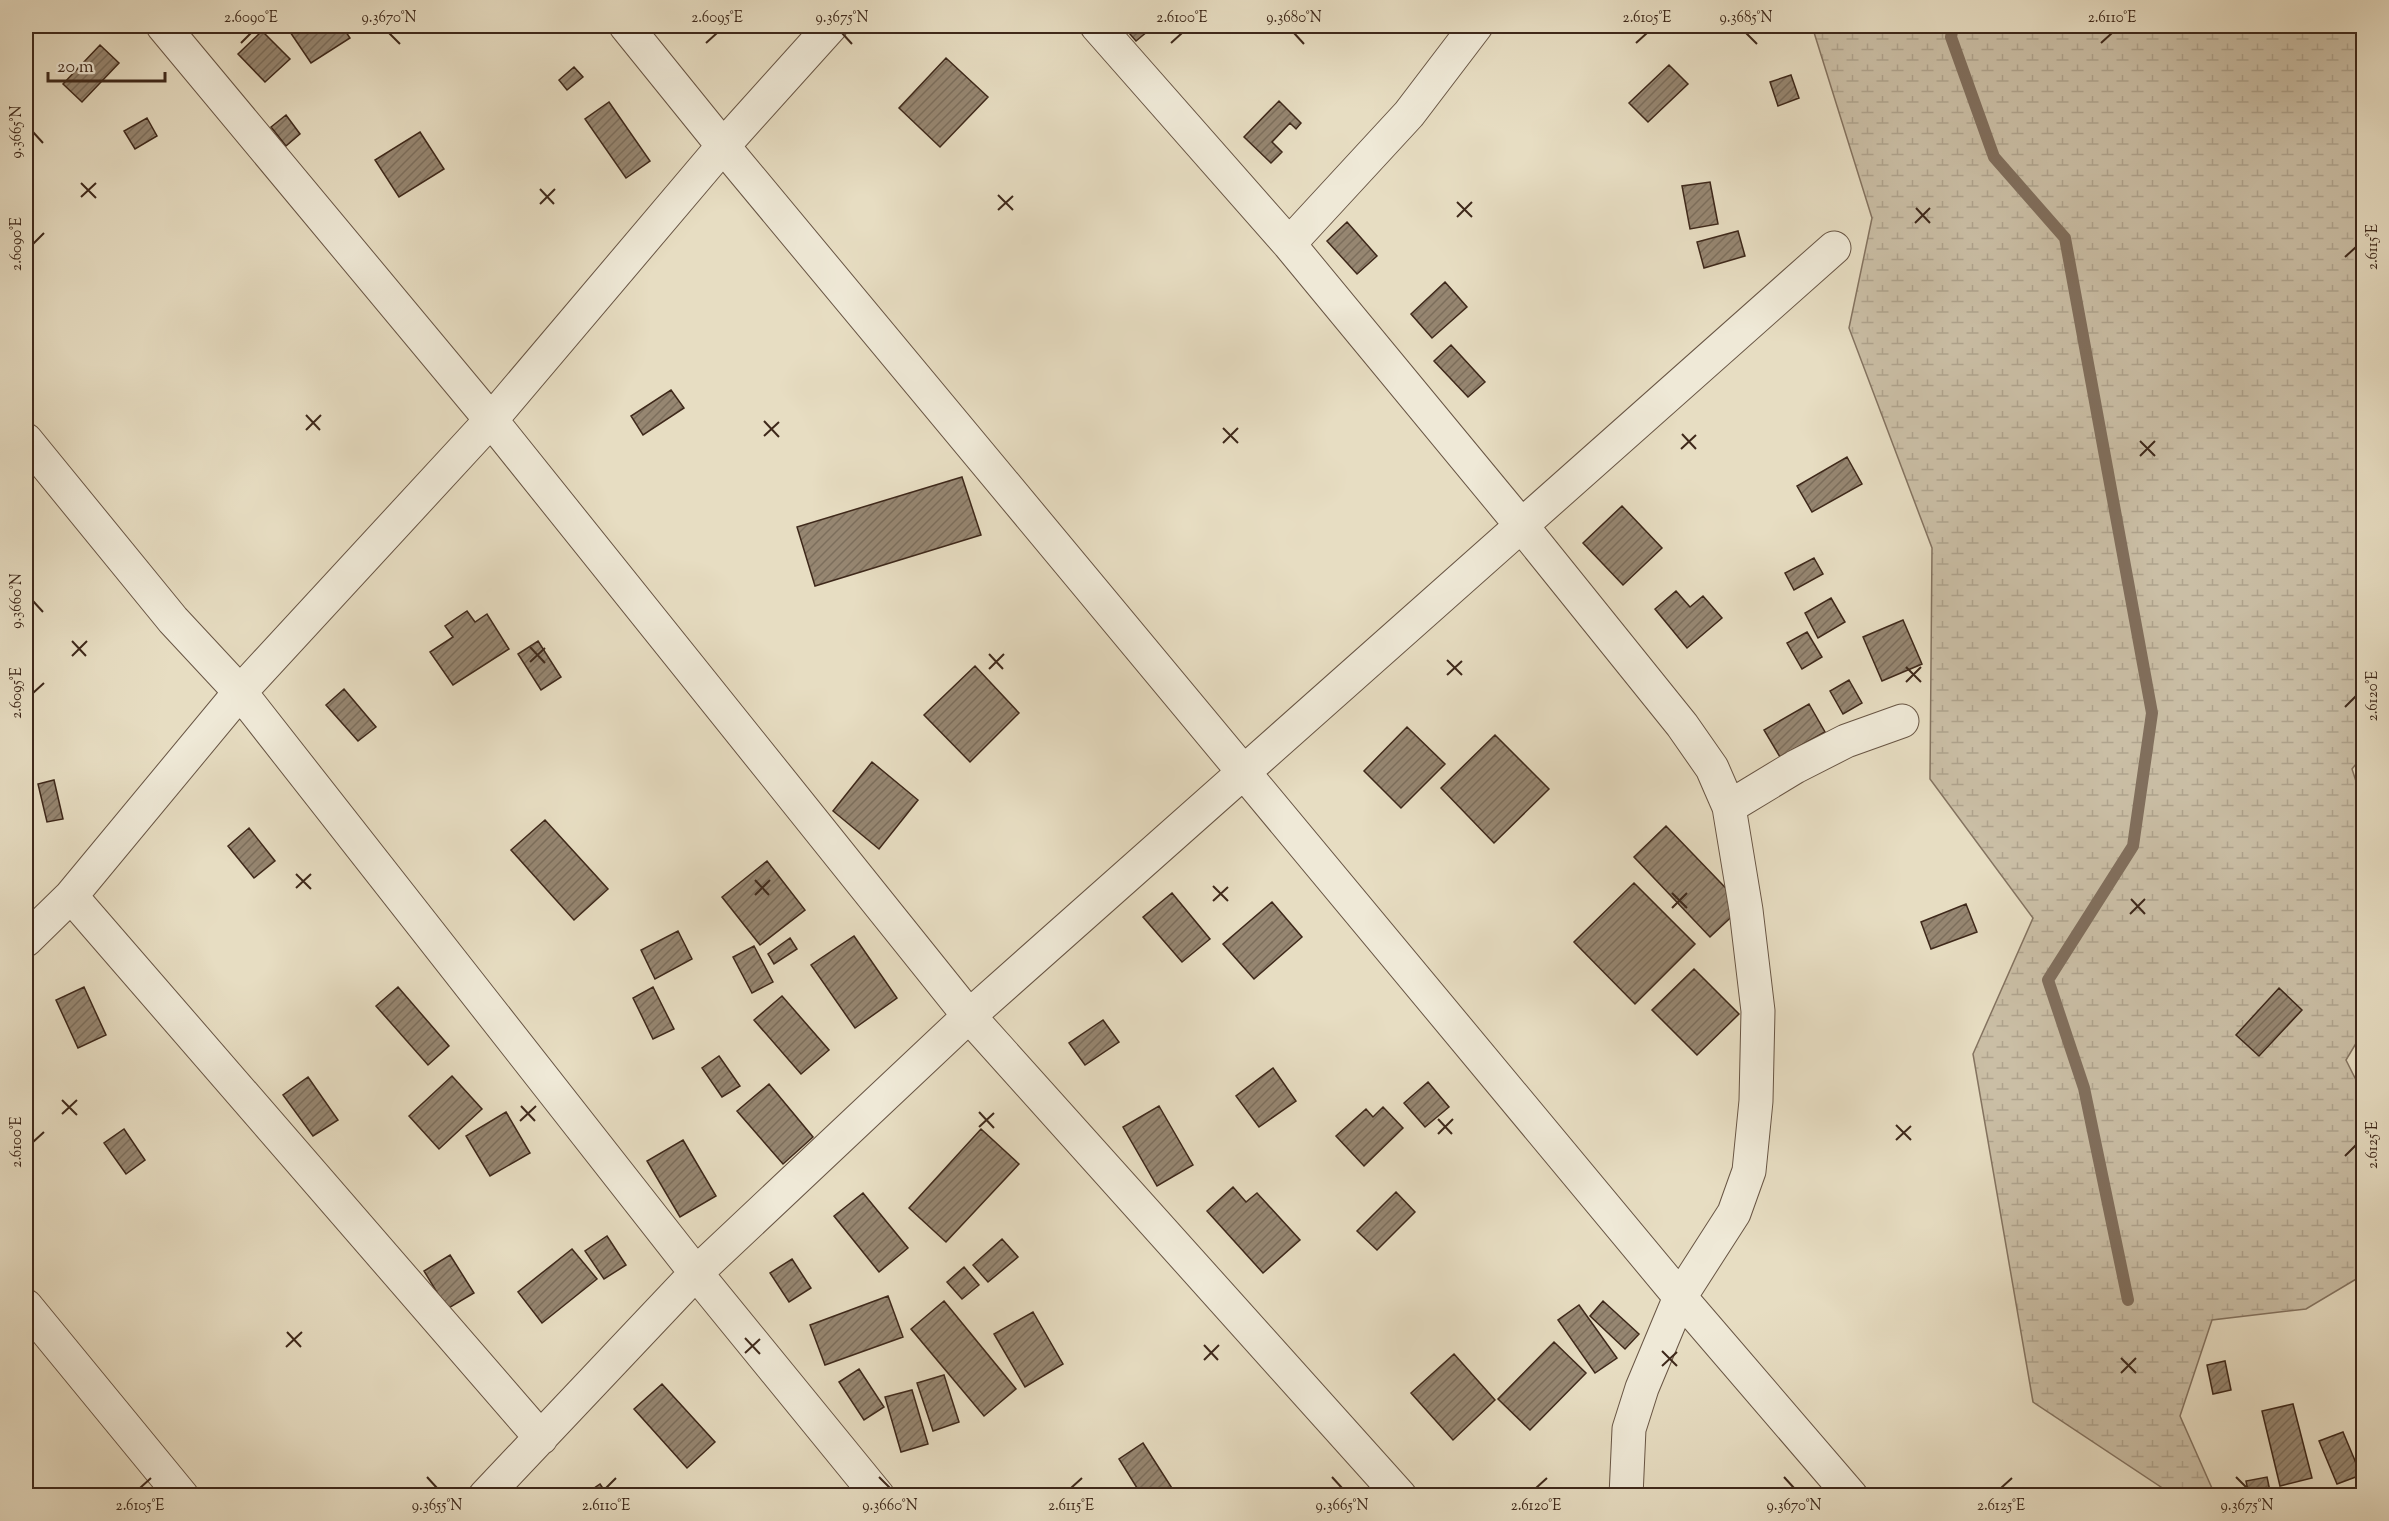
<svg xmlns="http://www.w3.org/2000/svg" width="2389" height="1521" viewBox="0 0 2389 1521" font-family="'Sorts Mill Goudy',serif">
  <defs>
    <pattern id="wetland-marsh" width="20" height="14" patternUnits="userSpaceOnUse" patternTransform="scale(1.5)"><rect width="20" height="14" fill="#cabea5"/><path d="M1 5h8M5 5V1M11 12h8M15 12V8" fill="none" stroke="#afa38d"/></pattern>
    <pattern id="building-hatch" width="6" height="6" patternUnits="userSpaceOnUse" patternTransform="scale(1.5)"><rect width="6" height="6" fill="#968671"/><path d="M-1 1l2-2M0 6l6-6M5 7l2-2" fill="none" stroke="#7c6e5c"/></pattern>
  </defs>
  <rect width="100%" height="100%" fill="#e7ddc2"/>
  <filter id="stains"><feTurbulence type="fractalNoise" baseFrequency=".00333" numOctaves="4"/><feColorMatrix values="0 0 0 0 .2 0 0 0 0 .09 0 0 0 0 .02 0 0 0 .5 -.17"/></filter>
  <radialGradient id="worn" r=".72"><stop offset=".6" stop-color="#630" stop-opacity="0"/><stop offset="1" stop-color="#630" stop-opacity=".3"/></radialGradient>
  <!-- wetland -->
  <path fill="url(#wetland-marsh)" stroke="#847360" stroke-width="1.5" d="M 1812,26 L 2363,26 L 2364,754 L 2352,769 L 2364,806 L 2364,1030 L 2346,1060 L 2363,1094 L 2363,1275 L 2306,1309 L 2212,1320 L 2180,1416 L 2215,1495 L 2173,1495 L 2033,1402 L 1973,1054 L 2033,918 L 1930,779 L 1932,548 L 1849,328 L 1872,218 Z"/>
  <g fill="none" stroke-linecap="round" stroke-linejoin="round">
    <!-- stream -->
    <path stroke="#816f5d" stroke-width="12" d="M 1953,26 L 1951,37 L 1994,157 L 2065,238 L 2152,713 L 2133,846 L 2048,980 L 2084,1088 L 2128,1300"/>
  </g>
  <!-- building -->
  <path fill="url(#building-hatch)" stroke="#3e281a" stroke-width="1.5" d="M 286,26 L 342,26 L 350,38 L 311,63 Z
    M 1123,26 L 1154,26 L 1136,41 Z
    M 262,31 L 290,59 L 265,82 L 238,54 Z
    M 100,45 L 119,63 L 82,102 L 63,84 Z
    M 946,58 L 988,97 L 940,147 L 899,108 Z
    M 1669,65 L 1688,84 L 1648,122 L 1629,103 Z
    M 574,67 L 583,77 L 567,90 L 559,80 Z
    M 1791,75 L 1799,98 L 1778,106 L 1770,82 Z
    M 1279,101 L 1301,123 L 1296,129 L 1290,123 L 1272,142 L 1282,152 L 1271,163 L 1244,137 Z
    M 609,102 L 650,161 L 626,178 L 585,119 Z
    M 286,115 L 300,134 L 286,146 L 271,127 Z
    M 147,118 L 157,136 L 135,149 L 124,131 Z
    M 420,132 L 444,169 L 399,197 L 375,160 Z
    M 1710,182 L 1718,224 L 1690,229 L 1682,186 Z
    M 1347,222 L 1377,256 L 1357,274 L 1327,241 Z
    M 1738,231 L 1745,256 L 1704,268 L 1697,242 Z
    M 1445,282 L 1467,307 L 1432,338 L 1411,314 Z
    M 1451,345 L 1485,382 L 1468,397 L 1434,361 Z
    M 671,390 L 684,408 L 643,435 L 631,416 Z
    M 1847,457 L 1862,484 L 1812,512 L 1797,486 Z
    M 962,477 L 981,535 L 815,586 L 797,527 Z
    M 1622,506 L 1662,548 L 1623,585 L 1583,543 Z
    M 1814,558 L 1823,574 L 1794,590 L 1785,573 Z
    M 1676,591 L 1690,607 L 1703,596 L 1722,618 L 1687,648 L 1655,609 Z
    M 1831,598 L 1845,622 L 1818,638 L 1805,613 Z
    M 467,611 L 475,622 L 487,614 L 509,649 L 453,685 L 430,652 L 453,637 L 445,626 Z
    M 1903,620 L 1922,664 L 1882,681 L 1863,637 Z
    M 1807,632 L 1822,657 L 1802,669 L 1787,643 Z
    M 538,641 L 561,677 L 541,690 L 518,654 Z
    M 975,666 L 1019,713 L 970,762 L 924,715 Z
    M 1849,680 L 1862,703 L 1843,714 L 1830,691 Z
    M 344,689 L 376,727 L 358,741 L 326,705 Z
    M 1809,704 L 1825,732 L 1780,757 L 1764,730 Z
    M 1407,727 L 1445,764 L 1401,808 L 1364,771 Z
    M 1495,735 L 1549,789 L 1494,843 L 1441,788 Z
    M 872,762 L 918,800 L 879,849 L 833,811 Z
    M 54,780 L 63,819 L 47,822 L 38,784 Z
    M 545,820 L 608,889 L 574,920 L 511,850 Z
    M 1666,826 L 1743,906 L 1710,937 L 1634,857 Z
    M 249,828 L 275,861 L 254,878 L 228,846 Z
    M 767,861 L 805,910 L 760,945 L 722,897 Z
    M 1634,883 L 1695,944 L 1635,1004 L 1574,942 Z
    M 1172,893 L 1210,939 L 1182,962 L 1143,917 Z
    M 1272,902 L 1302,937 L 1254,979 L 1223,944 Z
    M 1966,904 L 1977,932 L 1931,949 L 1921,922 Z
    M 678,931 L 692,959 L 655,979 L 641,950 Z
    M 854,936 L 897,998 L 855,1028 L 811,965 Z
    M 790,938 L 797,949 L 774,964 L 768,954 Z
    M 754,946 L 773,982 L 752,993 L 733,957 Z
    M 1694,969 L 1739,1014 L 1697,1055 L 1652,1010 Z
    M 84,987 L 106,1035 L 78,1048 L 56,1000 Z
    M 398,987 L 449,1046 L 428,1065 L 376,1006 Z
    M 653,987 L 674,1029 L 653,1039 L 633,998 Z
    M 2279,988 L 2302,1010 L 2259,1056 L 2236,1035 Z
    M 782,996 L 829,1050 L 801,1074 L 754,1020 Z
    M 1103,1020 L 1119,1042 L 1085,1065 L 1069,1043 Z
    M 719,1056 L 740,1086 L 722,1097 L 702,1068 Z
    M 1273,1068 L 1296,1101 L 1259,1127 L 1236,1096 Z
    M 452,1076 L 482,1109 L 439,1149 L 409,1116 Z
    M 308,1077 L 338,1120 L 313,1136 L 283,1095 Z
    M 1428,1082 L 1449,1107 L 1425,1127 L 1404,1103 Z
    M 769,1084 L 813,1137 L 783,1164 L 737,1111 Z
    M 1159,1106 L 1193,1165 L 1157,1186 L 1123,1127 Z
    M 1383,1107 L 1403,1128 L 1364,1166 L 1336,1136 L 1366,1109 L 1373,1117 Z
    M 506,1112 L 530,1153 L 490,1176 L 466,1136 Z
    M 124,1129 L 145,1160 L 126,1174 L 104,1143 Z
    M 981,1129 L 1019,1164 L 946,1242 L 909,1208 Z
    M 683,1140 L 716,1196 L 680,1217 L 647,1161 Z
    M 1233,1187 L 1246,1202 L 1257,1193 L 1300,1240 L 1263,1273 L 1207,1211 Z
    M 1396,1192 L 1415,1212 L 1377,1250 L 1357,1231 Z
    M 863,1193 L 908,1248 L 879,1272 L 834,1216 Z
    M 607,1236 L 626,1265 L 604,1279 L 585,1251 Z
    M 1002,1239 L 1018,1257 L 988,1282 L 973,1265 Z
    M 572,1249 L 597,1279 L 542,1323 L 518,1292 Z
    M 450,1255 L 474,1293 L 447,1309 L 424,1271 Z
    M 792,1259 L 811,1288 L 789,1302 L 770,1273 Z
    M 964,1267 L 979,1285 L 962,1299 L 947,1282 Z
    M 888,1296 L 903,1337 L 825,1365 L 810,1325 Z
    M 944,1301 L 1016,1389 L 984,1416 L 911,1329 Z
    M 1603,1301 L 1639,1334 L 1625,1349 L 1590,1316 Z
    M 1579,1305 L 1617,1358 L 1595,1373 L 1558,1320 Z
    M 1033,1312 L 1063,1364 L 1025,1387 L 994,1334 Z
    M 1554,1342 L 1586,1373 L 1530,1430 L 1498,1399 Z
    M 1454,1354 L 1495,1400 L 1453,1440 L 1411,1393 Z
    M 2225,1361 L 2231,1390 L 2213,1394 L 2207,1365 Z
    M 859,1369 L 884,1407 L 864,1420 L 839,1382 Z
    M 944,1375 L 959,1422 L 933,1431 L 917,1383 Z
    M 662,1384 L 715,1442 L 687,1468 L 634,1409 Z
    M 912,1390 L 928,1444 L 901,1452 L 885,1397 Z
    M 2293,1404 L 2312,1478 L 2280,1486 L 2262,1411 Z
    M 2343,1432 L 2361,1475 L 2337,1484 L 2319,1441 Z
    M 1143,1443 L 1177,1496 L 1142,1496 L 1119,1459 Z
    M 2267,1477 L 2271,1496 L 2249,1496 L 2246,1481 Z
    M 600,1484 L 608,1496 L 589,1496 L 587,1493 Z
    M 520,1488 L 529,1496 L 513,1496 Z"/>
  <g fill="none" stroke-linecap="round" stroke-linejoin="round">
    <defs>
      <path id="minor" d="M 163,26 L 491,420 L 969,1016 L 1400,1496
        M 626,26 L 723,146 L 1680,1297 L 1851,1496
        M 1097,26 L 1289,244 L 1521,525 L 1682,725 L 1712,768 L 1729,807 L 1746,910 L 1758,1011 L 1756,1101 L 1749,1171 L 1734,1213 L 1680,1297 L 1642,1388 L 1629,1429 L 1626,1496
        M 1289,244 L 1409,114 L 1476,26
        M 26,440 L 173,620 L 240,692 L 696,1273 L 878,1496
        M 1729,807 L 1795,767 L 1846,741 L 1902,721
        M 71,896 L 541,1438
        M 26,940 L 71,896 L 240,692 L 491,420 L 723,146 L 831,26
        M 26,1306 L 182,1496
        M 485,1496 L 696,1273 L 969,1016 L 1834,248"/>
    </defs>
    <!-- minor casing -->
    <use href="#minor" stroke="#685544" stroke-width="35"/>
    <!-- minor -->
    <use href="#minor" stroke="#efe9d7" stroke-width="33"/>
  </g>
  <!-- ticks -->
  <path fill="none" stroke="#3e281a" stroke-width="2" d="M 389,33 L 400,44M 842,33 L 852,44M 1294,33 L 1304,44M 1746,33 L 1757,44M 241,43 L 251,33M 706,43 L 717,33M 1171,43 L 1182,33M 1636,43 L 1647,33M 2101,43 L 2112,33M 33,132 L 43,143M 81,183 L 96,198M 540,189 L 554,204M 998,195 L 1013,210M 81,197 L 96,183M 1457,202 L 1472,217M 540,204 L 555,189M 1916,208 L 1930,223M 998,210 L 1013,196M 1457,217 L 1472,202M 1915,223 L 1930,208M 33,244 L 44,233M 2345,257 L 2356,247M 306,415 L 320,430M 764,421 L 779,437M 1223,428 L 1238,443M 306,430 L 321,415M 1682,434 L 1696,449M 764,436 L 779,422M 2140,441 L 2155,456M 1223,443 L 1238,428M 1681,449 L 1696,435M 2140,456 L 2155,441M 33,601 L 43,612M 72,641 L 86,656M 530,647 L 545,663M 989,654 L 1003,669M 72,656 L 87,641M 1447,660 L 1462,675M 530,662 L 545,648M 1906,667 L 1921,682M 989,669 L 1004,654M 1447,675 L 1462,661M 1906,682 L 1921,667M 33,693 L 44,683M 2345,707 L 2356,696M 296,874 L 311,889M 755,880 L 769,895M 1213,886 L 1228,901M 296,888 L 311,874M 1672,893 L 1687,908M 755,895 L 770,880M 2131,899 L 2145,914M 1213,901 L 1228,887M 1672,908 L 1687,893M 2130,914 L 2145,899M 62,1100 L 77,1115M 521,1106 L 535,1121M 979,1112 L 994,1128M 62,1114 L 77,1100M 1438,1119 L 1452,1134M 520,1121 L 536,1106M 1896,1125 L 1911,1140M 979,1127 L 994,1113M 1438,1134 L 1453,1119M 1896,1140 L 1911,1126M 33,1142 L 44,1132M 2345,1156 L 2356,1145M 287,1332 L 301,1347M 745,1338 L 760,1354M 1204,1345 L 1218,1360M 286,1347 L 302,1332M 1662,1351 L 1677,1366M 745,1353 L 760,1339M 2121,1358 L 2136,1373M 1204,1360 L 1219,1345M 1662,1366 L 1677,1352M 2121,1373 L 2136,1358M 427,1477 L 437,1488M 879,1477 L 890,1488M 1332,1477 L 1342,1488M 1784,1477 L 1794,1488M 2236,1477 L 2247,1488M 140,1488 L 151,1478M 606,1488 L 616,1478M 1071,1488 L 1082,1478M 1536,1488 L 1547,1478M 2001,1488 L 2012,1478"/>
  <!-- margin -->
  <rect width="2389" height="1521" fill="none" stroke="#e7ddc2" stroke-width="66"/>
  <!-- scale -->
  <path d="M48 72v9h117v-9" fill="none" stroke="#3e281a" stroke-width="3"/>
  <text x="57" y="72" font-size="18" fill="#3e281a" stroke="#efe9d7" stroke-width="4.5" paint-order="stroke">20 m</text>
  <rect x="33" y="33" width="2323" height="1455" fill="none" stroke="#3e281a" stroke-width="2"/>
  <g font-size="15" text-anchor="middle" fill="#3e281a">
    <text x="251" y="22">2.6090°E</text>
    <text x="389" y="22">9.3670°N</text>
    <text x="717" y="22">2.6095°E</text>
    <text x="842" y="22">9.3675°N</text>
    <text x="1182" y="22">2.6100°E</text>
    <text x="1294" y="22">9.3680°N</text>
    <text x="1647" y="22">2.6105°E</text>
    <text x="1746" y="22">9.3685°N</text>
    <text x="2112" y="22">2.6110°E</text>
    <text transform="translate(16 132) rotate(-90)" y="5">9.3665°N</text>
    <text transform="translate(16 244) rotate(-90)" y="5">2.6090°E</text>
    <text transform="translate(2372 247) rotate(-90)" y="5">2.6115°E</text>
    <text transform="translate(16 601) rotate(-90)" y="5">9.3660°N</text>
    <text transform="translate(16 693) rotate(-90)" y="5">2.6095°E</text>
    <text transform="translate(2372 696) rotate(-90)" y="5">2.6120°E</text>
    <text transform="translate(16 1142) rotate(-90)" y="5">2.6100°E</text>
    <text transform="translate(2372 1145) rotate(-90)" y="5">2.6125°E</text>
    <text x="140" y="1510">2.6105°E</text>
    <text x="437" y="1510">9.3655°N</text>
    <text x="606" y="1510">2.6110°E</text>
    <text x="890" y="1510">9.3660°N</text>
    <text x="1071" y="1510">2.6115°E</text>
    <text x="1342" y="1510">9.3665°N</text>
    <text x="1536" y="1510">2.6120°E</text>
    <text x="1794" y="1510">9.3670°N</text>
    <text x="2001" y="1510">2.6125°E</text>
    <text x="2247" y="1510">9.3675°N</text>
  </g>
  <rect width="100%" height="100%" filter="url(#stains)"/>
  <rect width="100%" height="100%" fill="url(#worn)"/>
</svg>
